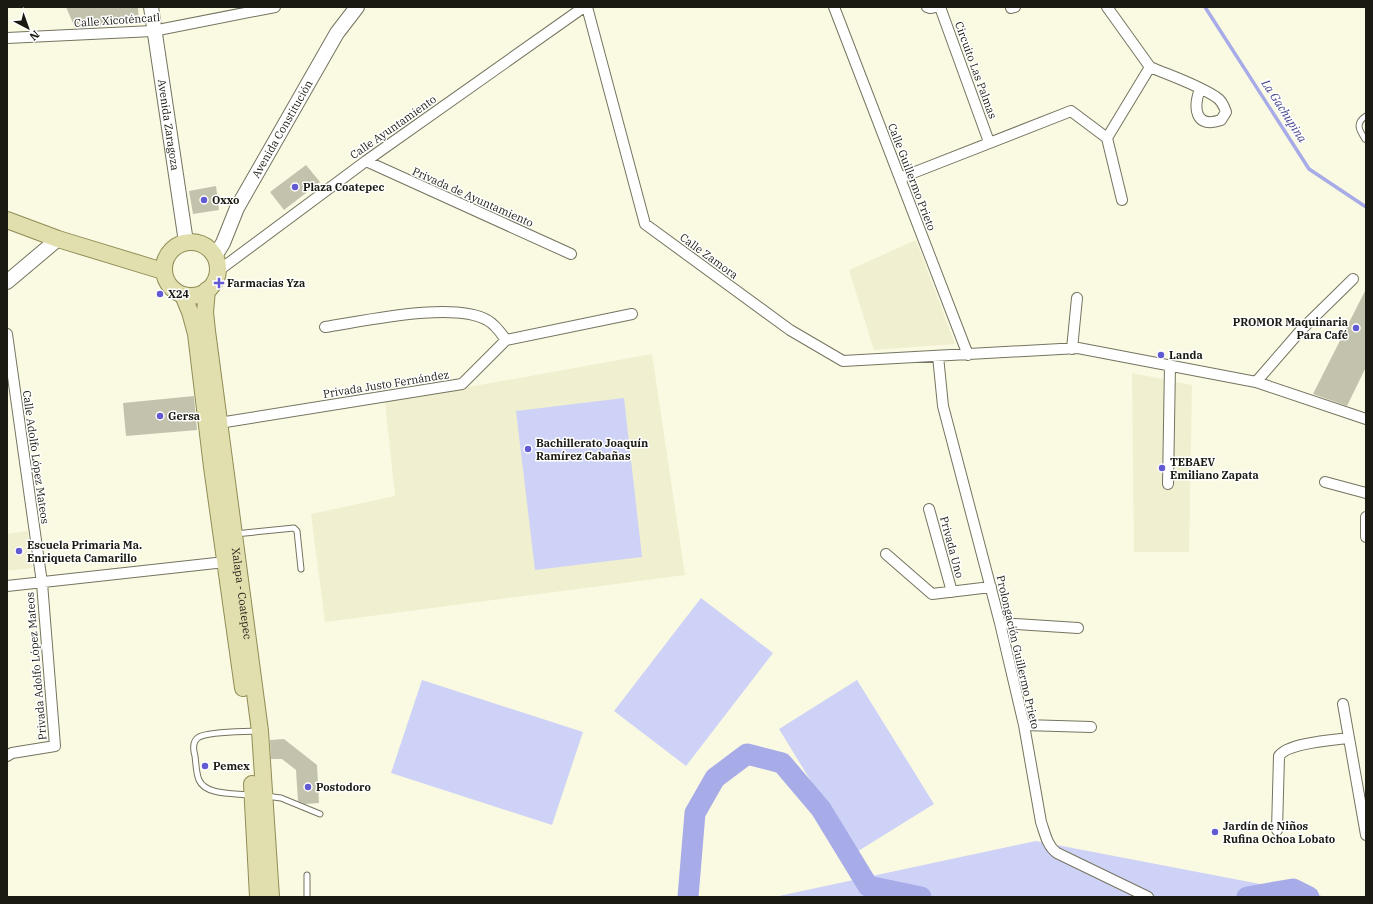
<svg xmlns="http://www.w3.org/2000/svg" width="1373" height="904" viewBox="0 0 1373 904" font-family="'IBM Plex Serif',serif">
  <rect width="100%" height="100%" fill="#fafae2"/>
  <!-- built -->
  <path fill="#f0efd0" d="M 916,240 L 955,344 L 874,350 L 849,270 Z
    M 652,354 L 685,575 L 325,622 L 311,514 L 395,496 L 385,402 Z
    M 1132,373 L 1192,385 L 1189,552 L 1134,552 Z
    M 28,531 L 32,568 L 7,571 L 7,534 Z"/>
  <!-- green -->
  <path fill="#ced2f7" d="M 624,398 L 642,557 L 535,570 L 516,411 Z
    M 701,598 L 773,653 L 686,766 L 614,711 Z
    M 422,680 L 583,732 L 552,825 L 391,773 Z
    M 857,680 L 934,804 L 855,853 L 779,729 Z
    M 1036,841 L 1328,897 L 774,897 Z"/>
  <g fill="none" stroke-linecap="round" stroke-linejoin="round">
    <!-- stream -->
    <path stroke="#a7abe8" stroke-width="3.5" d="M 1205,7 L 1309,169 L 1366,207"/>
    <!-- river -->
    <path stroke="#a7abe8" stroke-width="21" d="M 688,897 L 695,813 L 715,778 L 747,754 L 782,763 L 821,809 L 868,886 L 921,897
      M 1247,897 L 1293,889 L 1309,897"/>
  </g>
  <!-- building -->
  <path fill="#c3c3ad" d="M 66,7 L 138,7 L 139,22 L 75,28 Z
    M 306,165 L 320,182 L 284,210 L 270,192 Z
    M 216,186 L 219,210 L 193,214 L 189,191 Z
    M 1366,289 L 1366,367 L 1347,406 L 1313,394 Z
    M 194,396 L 197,430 L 126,436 L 123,403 Z
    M 284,739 L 317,765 L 319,803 L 305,804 L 298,801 L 296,770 L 282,759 L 271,759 L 270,740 Z"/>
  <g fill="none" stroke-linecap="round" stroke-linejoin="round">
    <defs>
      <path id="lane" d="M 1365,139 C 1359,130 1355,123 1366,116
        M 235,534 L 294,528 L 297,531 L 301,569
        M 250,795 C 236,793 206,796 199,780 C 196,773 196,763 195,756 C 193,749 192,741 199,737 C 211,731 243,732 257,731
        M 266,796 L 281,798 L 320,814
        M 307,875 L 307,897"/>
      <path id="street" d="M 587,7 L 645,224 L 790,330 L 843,361 L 1078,348 L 1256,382 L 1366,419
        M 834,7 L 968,355
        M 927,7 L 930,8 L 935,7
        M 940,7 L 989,142
        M 1107,7 L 1150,67
        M 1011,8 L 1015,7
        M 7,38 L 153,31 L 275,7
        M 1150,67 C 1171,76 1196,84 1216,97 C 1221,100 1224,106 1226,112 L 1221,120 C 1195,129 1193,108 1200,89
        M 1107,138 L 1150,67
        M 1107,138 L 1122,200
        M 366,161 L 571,254
        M 900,178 L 1071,111 L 1107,138
        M 218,271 L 366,161 L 584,7
        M 325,327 C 365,321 453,301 487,320 C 495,324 501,333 506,340
        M 7,334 L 42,583 L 55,746 L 12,753 L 7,756
        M 1072,349 L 1077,298
        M 938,356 L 943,406 L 1000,623 L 1024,725 L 1041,822 C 1045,833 1047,846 1057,853 L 1148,897
        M 1256,382 L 1302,329 L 1353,279
        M 219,423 L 462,384 L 506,340 L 632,314
        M 1325,482 L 1366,493
        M 1168,484 L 1170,365
        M 929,509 L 952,592
        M 1366,517 L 1366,537
        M 886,554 L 932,594 L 991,587
        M 7,586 L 225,562
        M 1000,623 L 1078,628
        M 1343,704 L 1366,835
        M 1024,725 L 1091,727
        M 1277,830 L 1279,756 C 1287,743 1333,740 1349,738"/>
      <g id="secondary">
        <path id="s1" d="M 151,7 L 186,242"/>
        <path id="s2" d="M 215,256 L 223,243 L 237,208 L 337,33 L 357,7"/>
        <path d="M 7,282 L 58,239"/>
      </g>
      <g id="primary">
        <path d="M 7,220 L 58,239 L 163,271"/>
        <circle cx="191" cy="269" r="27"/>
        <path id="s3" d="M 207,290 L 205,312 L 207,331 L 260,731 L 271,897"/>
        <path d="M 183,295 L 190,312 L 196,334 L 212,467 L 243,688"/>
        <path d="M 252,784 L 258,897"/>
      </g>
    </defs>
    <!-- lane casing -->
    <use href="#lane" stroke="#757460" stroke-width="7"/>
    <!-- street casing -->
    <use href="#street" stroke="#757460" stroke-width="12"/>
    <!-- secondary casing -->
    <use href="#secondary" stroke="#757460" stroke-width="16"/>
    <!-- primary casing -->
    <use href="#primary" stroke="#8f8c56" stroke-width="18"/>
    <!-- lane -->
    <use href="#lane" stroke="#fff" stroke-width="5"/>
    <!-- street -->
    <use href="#street" stroke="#fff" stroke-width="10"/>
    <!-- secondary -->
    <use href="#secondary" stroke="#fff" stroke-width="14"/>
    <!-- primary -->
    <use href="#primary" stroke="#e2dfaf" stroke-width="16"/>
  </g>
  <!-- markers -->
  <g fill="#615ad3" stroke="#fff" stroke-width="1.5">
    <circle cx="295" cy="187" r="4"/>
    <circle cx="204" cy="200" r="4"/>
    <path d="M217 277h4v4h4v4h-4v4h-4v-4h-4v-4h4z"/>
    <circle cx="160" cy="294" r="4"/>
    <circle cx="1356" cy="328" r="4"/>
    <circle cx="1161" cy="355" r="4"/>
    <circle cx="160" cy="416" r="4"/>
    <circle cx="528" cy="449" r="4"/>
    <circle cx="1162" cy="468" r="4"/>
    <circle cx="19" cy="551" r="4"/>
    <circle cx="205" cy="766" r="4"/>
    <circle cx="308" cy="787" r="4"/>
    <circle cx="1215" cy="832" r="4"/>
  </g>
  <g text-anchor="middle" stroke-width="3" stroke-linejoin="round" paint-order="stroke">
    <!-- street labels -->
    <g font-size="11" fill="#1b1a12" stroke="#fff">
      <text transform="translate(117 20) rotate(-4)" y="4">Calle Xicoténcatl</text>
      <text transform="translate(976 70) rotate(70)" y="4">Circuito Las Palmas</text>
      <text dy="4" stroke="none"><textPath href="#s1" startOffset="119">Avenida Zaragoza</textPath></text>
      <text transform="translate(393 127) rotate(-35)" y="4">Calle Ayuntamiento</text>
      <text dy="4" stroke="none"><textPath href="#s2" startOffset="144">Avenida Constitución</textPath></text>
      <text transform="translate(912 177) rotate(69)" y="4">Calle Guillermo Prieto</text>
      <text transform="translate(473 197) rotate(24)" y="4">Privada de Ayuntamiento</text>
      <text transform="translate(709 256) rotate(36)" y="4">Calle Zamora</text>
      <text transform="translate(386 384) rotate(-9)" y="4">Privada Justo Fernández</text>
      <text transform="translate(36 457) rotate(82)" y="4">Calle Adolfo López Mateos</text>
      <text transform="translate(952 547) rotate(75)" y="4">Privada Uno</text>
      <text dy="4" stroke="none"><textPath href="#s3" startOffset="306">Xalapa - Coatepec</textPath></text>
      <text transform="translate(1018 652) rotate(77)" y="4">Prolongación Guillermo Prieto</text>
      <text transform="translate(36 666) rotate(-95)" y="4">Privada Adolfo López Mateos</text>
    </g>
    <!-- poi labels -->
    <g font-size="11" font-weight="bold" fill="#1b1a12" stroke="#fff" text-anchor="start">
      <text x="303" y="191">Plaza Coatepec</text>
      <text x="212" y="204">Oxxo</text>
      <text x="227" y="287">Farmacias Yza</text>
      <text x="168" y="298">X24</text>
      <text x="1348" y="326" text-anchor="end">PROMOR Maquinaria<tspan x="1348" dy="13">Para Café</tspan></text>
      <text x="1169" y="359">Landa</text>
      <text x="168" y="420">Gersa</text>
      <text x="536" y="447">Bachillerato Joaquín<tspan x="536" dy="13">Ramírez Cabañas</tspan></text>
      <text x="1170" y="466">TEBAEV<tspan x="1170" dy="13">Emiliano Zapata</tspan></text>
      <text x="27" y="549">Escuela Primaria Ma.<tspan x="27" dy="13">Enriqueta Camarillo</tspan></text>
      <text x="213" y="770">Pemex</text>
      <text x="316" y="791">Postodoro</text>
      <text x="1223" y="830">Jardín de Niños<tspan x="1223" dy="13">Rufina Ochoa Lobato</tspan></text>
    </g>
    <!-- water labels -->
    <g font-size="12" font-style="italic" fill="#46458d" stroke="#fff">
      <text transform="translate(1284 111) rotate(57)" y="4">La Gachupina</text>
    </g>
  </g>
  <!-- border -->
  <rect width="1373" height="904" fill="none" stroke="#1b1a12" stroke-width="16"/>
  <!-- north arrow -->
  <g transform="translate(28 28) rotate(139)" stroke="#ffffff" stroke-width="3" paint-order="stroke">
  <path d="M0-3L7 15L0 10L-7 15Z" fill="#1b1a12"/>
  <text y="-6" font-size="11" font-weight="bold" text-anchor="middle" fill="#1b1a12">N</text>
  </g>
</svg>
